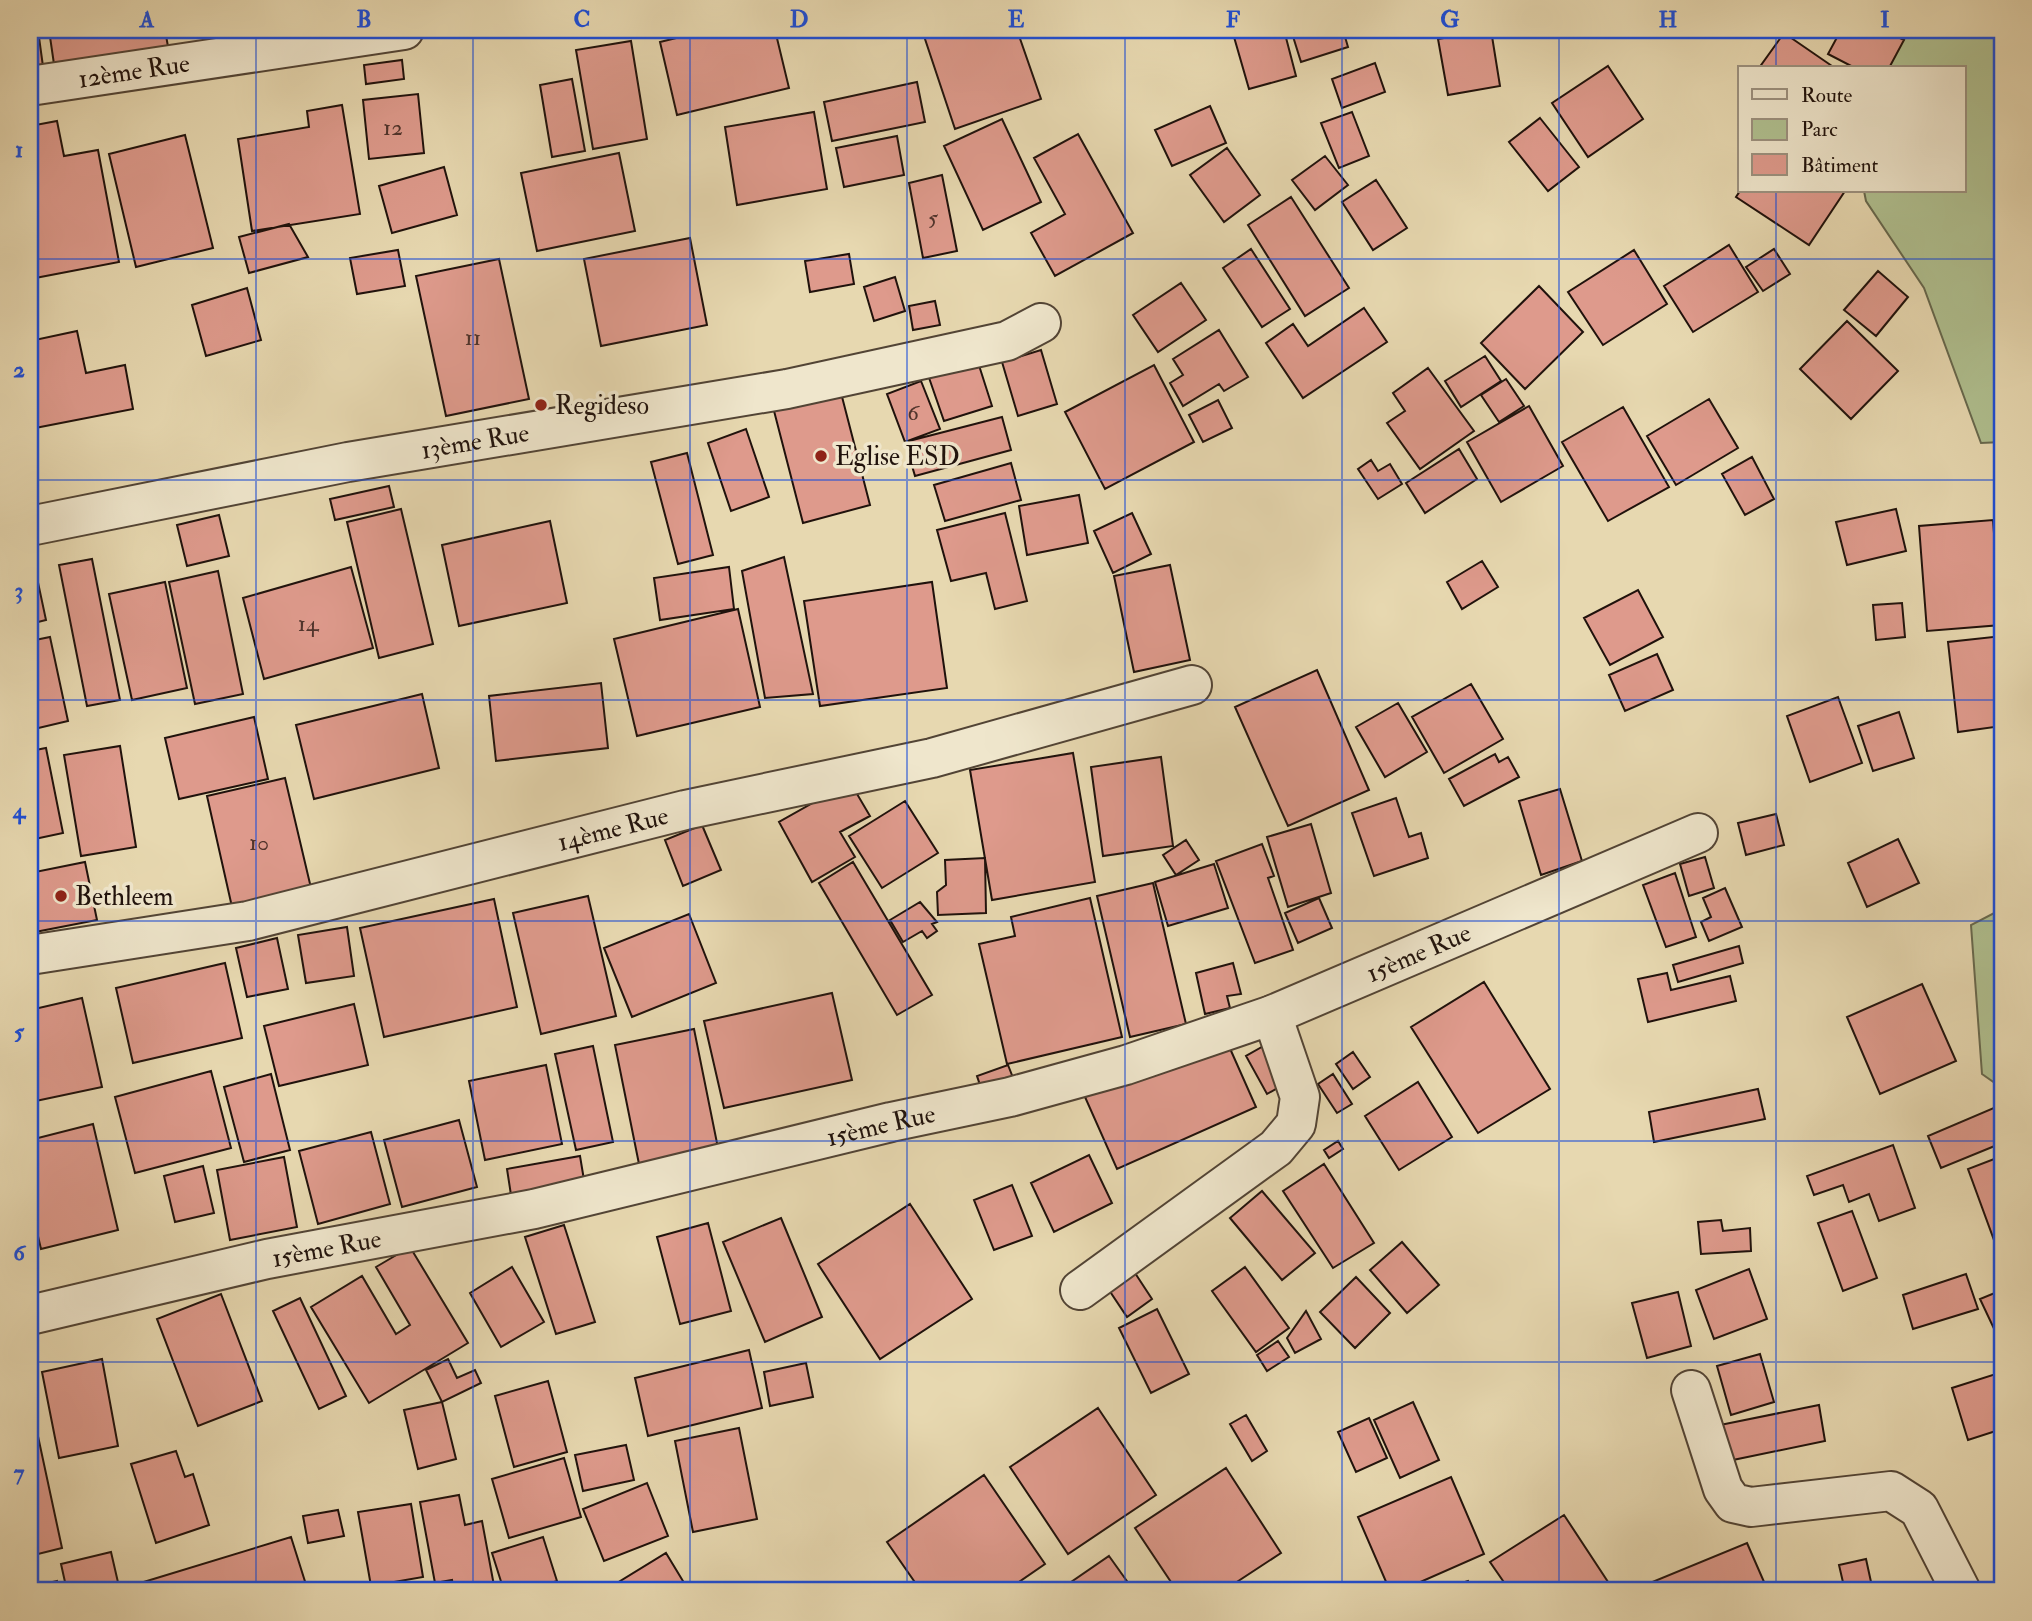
<svg xmlns="http://www.w3.org/2000/svg" width="2032" height="1621" viewBox="0 0 2032 1621" font-family="'IM FELL Double Pica',serif">
  <rect width="100%" height="100%" fill="#e7d8b0"/>
  <filter id="stains"><feTurbulence type="fractalNoise" baseFrequency=".00286" numOctaves="4"/><feColorMatrix values="0 0 0 0 .2 0 0 0 0 .09 0 0 0 0 .02 0 0 0 .5 -.17"/></filter>
  <radialGradient id="worn" r=".72"><stop offset=".6" stop-color="#630" stop-opacity="0"/><stop offset="1" stop-color="#630" stop-opacity=".3"/></radialGradient>
  <!-- green -->
  <path fill="#b0c090" stroke="#68694e" stroke-width="2" d="M 1886,30 L 2002,30 L 2002,442 L 1981,443 L 1924,288 L 1866,201 L 1864,191 L 1964,191 L 1964,68 L 1866,68 Z
    M 2002,909 L 2002,1088 L 1982,1074 L 1971,925 Z"/>
  <!-- building -->
  <path fill="#de9a8c" stroke="#20120c" stroke-width="2" d="M 30,30 L 38,30 L 45,81 L 30,83 Z
    M 49,30 L 165,30 L 169,52 L 55,71 Z
    M 203,30 L 304,30 L 207,48 Z
    M 709,30 L 775,30 L 789,88 L 677,115 L 660,42 Z
    M 922,30 L 1017,30 L 1041,99 L 955,129 Z
    M 1232,30 L 1284,30 L 1296,76 L 1249,89 Z
    M 1291,30 L 1343,30 L 1348,47 L 1301,62 Z
    M 1433,30 L 1472,30 L 1434,37 Z
    M 1491,30 L 1500,86 L 1448,95 L 1438,39 Z
    M 1841,30 L 1884,30 L 1904,40 L 1889,68 L 1855,68 L 1828,54 Z
    M 1784,33 L 1832,66 L 1759,68 Z
    M 631,41 L 647,139 L 593,149 L 576,50 Z
    M 402,60 L 404,79 L 366,84 L 364,65 Z
    M 1375,63 L 1385,92 L 1342,108 L 1332,79 Z
    M 1608,66 L 1643,119 L 1588,157 L 1552,103 Z
    M 572,79 L 585,151 L 552,157 L 540,85 Z
    M 917,82 L 925,122 L 832,141 L 824,102 Z
    M 418,94 L 424,153 L 369,159 L 363,100 Z
    M 342,105 L 360,214 L 252,231 L 238,139 L 309,127 L 307,111 Z
    M 1210,106 L 1226,143 L 1172,166 L 1155,130 Z
    M 814,112 L 827,189 L 737,205 L 725,127 Z
    M 1352,112 L 1369,156 L 1339,168 L 1321,123 Z
    M 1540,118 L 1579,167 L 1548,191 L 1509,142 Z
    M 1002,119 L 1041,202 L 983,230 L 944,146 Z
    M 57,121 L 64,156 L 98,150 L 119,262 L 30,279 L 30,126 Z
    M 1078,134 L 1133,233 L 1055,276 L 1031,233 L 1065,214 L 1034,158 Z
    M 185,135 L 213,248 L 136,267 L 109,154 Z
    M 897,136 L 904,175 L 844,187 L 836,148 Z
    M 1227,148 L 1260,195 L 1224,222 L 1190,175 Z
    M 619,153 L 635,231 L 537,251 L 521,173 Z
    M 1325,156 L 1348,185 L 1315,210 L 1292,180 Z
    M 444,167 L 457,215 L 392,233 L 379,186 Z
    M 942,175 L 957,251 L 923,258 L 909,183 Z
    M 1376,180 L 1407,228 L 1373,250 L 1342,202 Z
    M 1740,191 L 1845,191 L 1809,245 L 1736,197 Z
    M 1291,197 L 1349,288 L 1305,316 L 1248,225 Z
    M 289,224 L 308,257 L 249,273 L 239,237 Z
    M 690,238 L 707,325 L 601,346 L 584,259 Z
    M 1729,245 L 1758,292 L 1693,332 L 1664,286 Z
    M 1251,249 L 1290,309 L 1262,327 L 1223,268 Z
    M 1774,249 L 1790,274 L 1763,291 L 1746,267 Z
    M 398,250 L 405,286 L 357,294 L 350,258 Z
    M 1634,250 L 1667,304 L 1603,345 L 1568,292 Z
    M 849,254 L 854,284 L 810,292 L 805,261 Z
    M 499,259 L 529,399 L 446,416 L 416,276 Z
    M 1878,271 L 1908,297 L 1876,336 L 1844,310 Z
    M 895,277 L 905,311 L 874,321 L 864,287 Z
    M 1181,283 L 1206,320 L 1158,352 L 1133,315 Z
    M 1539,286 L 1583,332 L 1525,389 L 1481,343 Z
    M 247,288 L 261,340 L 206,356 L 192,305 Z
    M 935,301 L 940,325 L 913,330 L 909,306 Z
    M 1364,308 L 1387,342 L 1303,398 L 1266,343 L 1293,324 L 1308,346 Z
    M 1847,321 L 1898,371 L 1851,419 L 1800,369 Z
    M 1219,330 L 1248,377 L 1224,391 L 1219,384 L 1183,406 L 1170,383 L 1183,375 L 1173,359 Z
    M 77,331 L 86,373 L 125,365 L 133,409 L 30,429 L 30,341 Z
    M 1041,350 L 1057,404 L 1018,416 L 1002,362 Z
    M 976,356 L 992,406 L 944,421 L 927,372 Z
    M 1485,356 L 1501,381 L 1461,407 L 1445,381 Z
    M 1154,365 L 1194,442 L 1105,489 L 1065,412 Z
    M 1428,368 L 1474,431 L 1420,469 L 1387,423 L 1405,411 L 1393,393 Z
    M 1506,379 L 1524,406 L 1499,422 L 1481,395 Z
    M 921,381 L 940,429 L 905,442 L 887,394 Z
    M 840,389 L 870,505 L 803,523 L 773,407 Z
    M 1709,399 L 1738,448 L 1676,485 L 1647,436 Z
    M 1218,400 L 1232,428 L 1203,442 L 1189,415 Z
    M 1529,406 L 1563,466 L 1501,502 L 1467,442 Z
    M 1623,407 L 1669,487 L 1608,521 L 1562,442 Z
    M 1002,417 L 1011,450 L 915,476 L 905,442 Z
    M 746,429 L 769,497 L 731,511 L 708,443 Z
    M 1459,449 L 1477,479 L 1425,513 L 1406,483 Z
    M 687,453 L 713,555 L 678,564 L 651,462 Z
    M 1752,457 L 1774,499 L 1745,515 L 1722,474 Z
    M 1371,460 L 1378,471 L 1390,464 L 1402,484 L 1378,499 L 1358,469 Z
    M 1011,463 L 1021,500 L 945,521 L 934,485 Z
    M 389,486 L 394,507 L 335,520 L 330,499 Z
    M 1079,495 L 1088,543 L 1027,555 L 1019,506 Z
    M 401,509 L 433,644 L 379,658 L 347,522 Z
    M 1896,509 L 1906,551 L 1847,565 L 1836,522 Z
    M 1005,513 L 1027,601 L 995,609 L 986,573 L 951,581 L 937,530 Z
    M 1132,513 L 1151,554 L 1113,573 L 1094,531 Z
    M 219,515 L 229,556 L 187,566 L 177,525 Z
    M 1993,520 L 2001,625 L 1927,631 L 1919,526 Z
    M 550,521 L 567,603 L 459,626 L 442,545 Z
    M 784,557 L 813,694 L 765,698 L 742,571 Z
    M 33,559 L 46,620 L 30,624 L 30,560 Z
    M 92,559 L 120,700 L 87,706 L 59,565 Z
    M 1482,561 L 1498,587 L 1462,609 L 1447,582 Z
    M 1170,565 L 1190,660 L 1134,672 L 1114,576 Z
    M 351,567 L 373,648 L 264,679 L 243,598 Z
    M 729,567 L 734,609 L 660,620 L 654,578 Z
    M 218,571 L 243,694 L 195,704 L 169,582 Z
    M 165,582 L 187,688 L 132,700 L 109,594 Z
    M 932,582 L 947,688 L 820,706 L 804,601 Z
    M 1638,590 L 1663,637 L 1610,665 L 1584,618 Z
    M 1902,603 L 1905,637 L 1876,640 L 1873,605 Z
    M 738,609 L 760,707 L 637,736 L 614,639 Z
    M 2002,636 L 2002,726 L 1958,732 L 1948,642 Z
    M 50,637 L 68,721 L 30,730 L 30,641 Z
    M 1657,654 L 1673,690 L 1625,711 L 1609,675 Z
    M 1317,670 L 1369,790 L 1288,826 L 1235,707 Z
    M 601,683 L 608,748 L 496,761 L 489,696 Z
    M 1471,684 L 1503,739 L 1444,773 L 1412,717 Z
    M 422,694 L 439,768 L 314,799 L 296,725 Z
    M 1838,697 L 1862,763 L 1810,782 L 1787,716 Z
    M 1398,703 L 1427,752 L 1385,777 L 1356,727 Z
    M 1899,712 L 1914,758 L 1873,771 L 1858,726 Z
    M 254,717 L 268,779 L 179,799 L 165,738 Z
    M 120,746 L 136,847 L 81,856 L 64,755 Z
    M 46,748 L 63,833 L 30,840 L 30,751 Z
    M 1073,753 L 1095,882 L 992,900 L 970,770 Z
    M 1495,754 L 1499,762 L 1508,757 L 1519,777 L 1464,806 L 1449,779 Z
    M 1161,757 L 1173,846 L 1103,856 L 1091,767 Z
    M 285,778 L 311,888 L 232,907 L 207,796 Z
    M 850,782 L 870,816 L 840,832 L 855,857 L 812,882 L 779,822 Z
    M 1560,789 L 1582,861 L 1541,875 L 1519,801 Z
    M 1396,798 L 1409,837 L 1421,833 L 1428,858 L 1374,876 L 1352,813 Z
    M 905,801 L 938,853 L 882,888 L 849,836 Z
    M 1776,814 L 1784,845 L 1746,855 L 1738,823 Z
    M 1311,824 L 1331,893 L 1288,907 L 1267,837 Z
    M 702,825 L 721,870 L 683,886 L 665,840 Z
    M 1898,839 L 1919,883 L 1867,907 L 1848,863 Z
    M 1186,840 L 1199,860 L 1176,875 L 1163,855 Z
    M 1262,844 L 1274,876 L 1268,878 L 1293,950 L 1255,963 L 1216,861 Z
    M 1705,857 L 1714,888 L 1689,896 L 1680,864 Z
    M 985,858 L 986,913 L 938,915 L 937,892 L 946,885 L 945,860 Z
    M 85,862 L 97,920 L 30,933 L 30,873 Z
    M 853,862 L 932,995 L 897,1015 L 819,883 Z
    M 1214,864 L 1228,908 L 1168,926 L 1155,882 Z
    M 1675,873 L 1696,937 L 1666,947 L 1643,885 Z
    M 1153,883 L 1186,1024 L 1130,1037 L 1097,896 Z
    M 1725,888 L 1742,927 L 1709,941 L 1701,922 L 1711,917 L 1703,898 Z
    M 588,896 L 616,1016 L 541,1034 L 513,913 Z
    M 1090,898 L 1122,1037 L 1007,1064 L 979,944 L 1015,936 L 1011,917 Z
    M 1319,898 L 1332,928 L 1298,943 L 1285,913 Z
    M 494,899 L 517,1007 L 384,1037 L 360,928 Z
    M 920,902 L 937,922 L 932,924 L 937,931 L 927,938 L 922,931 L 903,942 L 890,920 Z
    M 689,914 L 716,983 L 632,1017 L 604,948 Z
    M 347,927 L 354,976 L 306,983 L 298,935 Z
    M 277,938 L 288,989 L 247,997 L 236,948 Z
    M 1739,946 L 1743,963 L 1678,982 L 1673,965 Z
    M 225,963 L 242,1038 L 133,1063 L 116,988 Z
    M 1233,963 L 1241,994 L 1227,996 L 1230,1008 L 1205,1014 L 1196,973 Z
    M 1667,973 L 1671,990 L 1730,976 L 1736,1001 L 1648,1022 L 1638,979 Z
    M 1484,982 L 1550,1089 L 1478,1133 L 1411,1027 Z
    M 1922,984 L 1956,1061 L 1880,1094 L 1847,1017 Z
    M 832,993 L 852,1080 L 724,1108 L 704,1021 Z
    M 82,998 L 102,1087 L 31,1102 L 30,1010 Z
    M 354,1004 L 368,1065 L 279,1086 L 264,1026 Z
    M 694,1029 L 718,1148 L 639,1164 L 615,1045 Z
    M 1211,1041 L 1228,1044 L 1256,1107 L 1117,1169 L 1085,1097 Z
    M 1267,1044 L 1288,1082 L 1267,1094 L 1246,1056 Z
    M 593,1046 L 613,1142 L 576,1150 L 555,1054 Z
    M 1353,1052 L 1370,1077 L 1353,1089 L 1336,1064 Z
    M 546,1065 L 562,1144 L 485,1160 L 469,1081 Z
    M 1008,1065 L 1015,1083 L 983,1094 L 977,1076 Z
    M 211,1071 L 231,1148 L 135,1173 L 115,1097 Z
    M 271,1074 L 290,1150 L 244,1162 L 224,1087 Z
    M 1333,1074 L 1352,1104 L 1337,1113 L 1318,1084 Z
    M 1418,1082 L 1452,1137 L 1399,1170 L 1365,1116 Z
    M 1758,1089 L 1765,1119 L 1654,1142 L 1649,1112 Z
    M 1996,1107 L 2002,1123 L 2002,1143 L 1941,1168 L 1928,1136 Z
    M 459,1120 L 477,1187 L 402,1207 L 384,1140 Z
    M 93,1124 L 118,1230 L 41,1249 L 30,1202 L 30,1140 Z
    M 371,1132 L 390,1204 L 318,1224 L 299,1151 Z
    M 1338,1141 L 1343,1149 L 1329,1158 L 1324,1150 Z
    M 1893,1145 L 1915,1208 L 1879,1221 L 1869,1194 L 1849,1202 L 1843,1185 L 1814,1195 L 1807,1176 Z
    M 1089,1155 L 1112,1203 L 1054,1232 L 1031,1183 Z
    M 580,1156 L 584,1180 L 511,1195 L 507,1169 Z
    M 2002,1156 L 2002,1236 L 1994,1240 L 1968,1169 Z
    M 284,1157 L 297,1227 L 230,1240 L 217,1170 Z
    M 1324,1164 L 1374,1243 L 1333,1268 L 1283,1191 Z
    M 203,1166 L 214,1213 L 175,1222 L 164,1176 Z
    M 1012,1185 L 1032,1236 L 994,1250 L 974,1200 Z
    M 1262,1191 L 1315,1253 L 1282,1280 L 1230,1218 Z
    M 910,1204 L 972,1299 L 880,1359 L 818,1264 Z
    M 1852,1211 L 1877,1278 L 1843,1291 L 1818,1223 Z
    M 781,1218 L 822,1317 L 765,1342 L 723,1242 Z
    M 1721,1220 L 1723,1231 L 1750,1228 L 1751,1251 L 1701,1254 L 1698,1222 Z
    M 708,1223 L 731,1311 L 680,1324 L 657,1237 Z
    M 564,1225 L 595,1322 L 556,1334 L 525,1237 Z
    M 1402,1242 L 1439,1285 L 1407,1313 L 1370,1270 Z
    M 410,1247 L 468,1343 L 369,1403 L 311,1307 L 362,1276 L 396,1334 L 410,1325 L 376,1267 Z
    M 512,1267 L 544,1322 L 501,1347 L 470,1293 Z
    M 1245,1267 L 1289,1328 L 1256,1352 L 1212,1291 Z
    M 1749,1269 L 1767,1319 L 1714,1339 L 1696,1290 Z
    M 1135,1273 L 1152,1299 L 1127,1317 L 1109,1290 Z
    M 1966,1274 L 1978,1309 L 1913,1329 L 1903,1295 Z
    M 1356,1277 L 1390,1313 L 1355,1348 L 1320,1312 Z
    M 2002,1290 L 2002,1330 L 1996,1333 L 1980,1299 Z
    M 1678,1292 L 1691,1346 L 1647,1358 L 1632,1303 Z
    M 221,1294 L 262,1401 L 198,1426 L 157,1319 Z
    M 300,1298 L 346,1396 L 319,1409 L 273,1311 Z
    M 1157,1309 L 1189,1374 L 1151,1393 L 1119,1328 Z
    M 1306,1311 L 1321,1339 L 1295,1353 L 1287,1338 Z
    M 1278,1341 L 1289,1357 L 1267,1371 L 1257,1355 Z
    M 749,1350 L 762,1408 L 648,1436 L 635,1378 Z
    M 1760,1354 L 1774,1402 L 1731,1415 L 1717,1366 Z
    M 102,1359 L 118,1446 L 59,1458 L 42,1372 Z
    M 448,1359 L 457,1378 L 475,1370 L 481,1383 L 442,1402 L 426,1370 Z
    M 806,1363 L 813,1397 L 770,1406 L 764,1372 Z
    M 2002,1372 L 2002,1429 L 1968,1440 L 1952,1388 Z
    M 548,1381 L 567,1452 L 514,1467 L 495,1396 Z
    M 30,1399 L 62,1548 L 30,1556 Z
    M 442,1402 L 456,1459 L 418,1469 L 404,1410 Z
    M 1413,1402 L 1439,1460 L 1400,1478 L 1374,1420 Z
    M 1819,1405 L 1825,1441 L 1728,1461 L 1720,1425 Z
    M 1098,1408 L 1156,1495 L 1068,1554 L 1010,1467 Z
    M 1246,1415 L 1267,1451 L 1252,1461 L 1230,1424 Z
    M 1369,1418 L 1387,1458 L 1356,1472 L 1338,1432 Z
    M 739,1428 L 757,1519 L 693,1532 L 675,1441 Z
    M 626,1445 L 634,1480 L 583,1491 L 575,1455 Z
    M 176,1451 L 185,1477 L 193,1474 L 209,1525 L 156,1543 L 131,1464 Z
    M 564,1458 L 581,1517 L 509,1538 L 492,1479 Z
    M 1226,1468 L 1281,1553 L 1223,1591 L 1177,1591 L 1135,1528 Z
    M 984,1475 L 1045,1564 L 1006,1591 L 921,1591 L 887,1542 Z
    M 1451,1477 L 1484,1554 L 1400,1591 L 1390,1591 L 1358,1517 Z
    M 647,1483 L 668,1536 L 604,1561 L 583,1509 Z
    M 459,1495 L 465,1525 L 482,1521 L 495,1591 L 454,1591 L 452,1580 L 435,1583 L 420,1502 Z
    M 411,1504 L 423,1577 L 371,1586 L 358,1512 Z
    M 338,1510 L 344,1536 L 308,1543 L 303,1516 Z
    M 1564,1515 L 1614,1591 L 1510,1591 L 1490,1562 Z
    M 291,1537 L 308,1591 L 125,1591 L 124,1588 Z
    M 543,1537 L 557,1581 L 528,1591 L 504,1591 L 492,1553 Z
    M 1747,1543 L 1768,1591 L 1648,1591 L 1645,1585 Z
    M 111,1552 L 120,1591 L 67,1591 L 61,1564 Z
    M 666,1553 L 689,1591 L 604,1591 Z
    M 1109,1556 L 1134,1591 L 1058,1591 Z
    M 1866,1559 L 1873,1591 L 1845,1591 L 1839,1565 Z
    M 57,1581 L 59,1591 L 30,1591 L 30,1587 Z
    M 1468,1581 L 1471,1591 L 1435,1591 Z"/>
  <g fill="none" stroke-linecap="round" stroke-linejoin="round">
    <defs>
      <g id="minor">
        <path id="s1" d="M 30,86 L 404,30"/>
        <path id="s2" d="M 30,526 L 348,462 L 787,389 L 1007,341 L 1041,323"/>
        <path id="s3" d="M 30,955 L 248,921 L 685,810 L 932,758 L 1192,685"/>
        <path d="M 1080,1290 L 1276,1148 L 1296,1124 L 1300,1097 L 1272,1015"/>
        <path id="s4" d="M 30,1315 L 267,1259 L 534,1209 L 891,1122 L 1010,1097 L 1126,1065 L 1272,1015 L 1698,833"/>
        <path d="M 1691,1390 L 1723,1489 L 1733,1503 L 1751,1507 L 1891,1491 L 1919,1509 L 1961,1591"/>
      </g>
    </defs>
    <!-- minor casing -->
    <use href="#minor" stroke="#524435" stroke-width="42"/>
    <!-- minor -->
    <use href="#minor" stroke="#efe6cc" stroke-width="38"/>
  </g>
  <!-- grid -->
  <path fill="none" stroke="#1d4ed8" stroke-width="2" stroke-opacity="0.55" d="M 256,30 L 256,1591M 473,30 L 473,1591M 690,30 L 690,1591M 907,30 L 907,1591M 1125,30 L 1125,1591M 1342,30 L 1342,1591M 1559,30 L 1559,1591M 1776,30 L 1776,68M 1776,191 L 1776,1591M 30,259 L 2002,259M 30,480 L 2002,480M 30,700 L 2002,700M 30,921 L 2002,921M 30,1141 L 2002,1141M 30,1362 L 2002,1362"/>
  <!-- markers -->
  <g fill="#8f2418" stroke="#efe6cc" stroke-width="2.5">
    <circle cx="541" cy="405" r="7"/>
    <circle cx="821" cy="456" r="7"/>
    <circle cx="61" cy="896" r="7"/>
  </g>
  <g text-anchor="middle" stroke-width="7" stroke-linejoin="round" paint-order="stroke">
    <!-- number labels -->
    <g font-size="23" fill="#50342c">
      <text x="393" y="135">12</text>
      <text x="933" y="225">5</text>
      <text x="473" y="345">11</text>
      <text x="913" y="420">6</text>
      <text x="308" y="631">14</text>
      <text x="259" y="850">10</text>
    </g>
    <!-- street labels -->
    <g font-size="26" fill="#20120c" stroke="#efe6cc">
      <text dy="9" stroke="none"><textPath href="#s1" startOffset="105">12ème Rue</textPath></text>
      <text dy="9" stroke="none"><textPath href="#s2" startOffset="453">13ème Rue</textPath></text>
      <text dy="9" stroke="none"><textPath href="#s3" startOffset="597">14ème Rue</textPath></text>
      <text dy="9" stroke="none"><textPath href="#s4" startOffset="1438">15ème Rue</textPath></text>
      <text dy="9" stroke="none"><textPath href="#s4" startOffset="872">15ème Rue</textPath></text>
      <text dy="9" stroke="none"><textPath href="#s4" startOffset="304">15ème Rue</textPath></text>
    </g>
    <!-- poi labels -->
    <g font-size="26" fill="#20120c" stroke="#efe6cc" text-anchor="start">
      <text x="555" y="414">Regideso</text>
      <text x="835" y="465">Eglise ESD</text>
      <text x="75" y="905">Bethleem</text>
    </g>
  </g>
  <!-- margin -->
  <rect width="2032" height="1621" fill="none" stroke="#e7d8b0" stroke-width="77"/>
  <!-- legend -->
  <rect x="1738" y="66" width="228" height="126" fill="#efe6cc" stroke="#9c917f" stroke-width="2"/>
  <rect x="1752" y="89" width="35" height="10" fill="#efe6cc" stroke="#9c917f" stroke-width="2"/>
  <text x="1801" y="102" font-size="21" fill="#20120c">Route</text>
  <rect x="1752" y="119" width="35" height="21" fill="#b0c090" stroke="#9c917f" stroke-width="2"/>
  <text x="1801" y="136" font-size="21" fill="#20120c">Parc</text>
  <rect x="1752" y="154" width="35" height="21" fill="#de9a8c" stroke="#9c917f" stroke-width="2"/>
  <text x="1801" y="172" font-size="21" fill="#20120c">Bâtiment</text>
  <rect x="38" y="38" width="1956" height="1544" fill="none" stroke="#1d4ed8" stroke-width="2.5"/>
  <g font-size="23" text-anchor="middle" font-weight="bold" fill="#1d4ed8">
    <text x="147" y="27">A</text>
    <text x="364" y="27">B</text>
    <text x="582" y="27">C</text>
    <text x="799" y="27">D</text>
    <text x="1016" y="27">E</text>
    <text x="1233" y="27">F</text>
    <text x="1450" y="27">G</text>
    <text x="1668" y="27">H</text>
    <text x="1885" y="27">I</text>
    <text x="19" y="157">1</text>
    <text x="19" y="377">2</text>
    <text x="19" y="598">3</text>
    <text x="19" y="818">4</text>
    <text x="19" y="1039">5</text>
    <text x="19" y="1260">6</text>
    <text x="19" y="1480">7</text>
  </g>
  <rect width="100%" height="100%" filter="url(#stains)"/>
  <rect width="100%" height="100%" fill="url(#worn)"/>
</svg>
